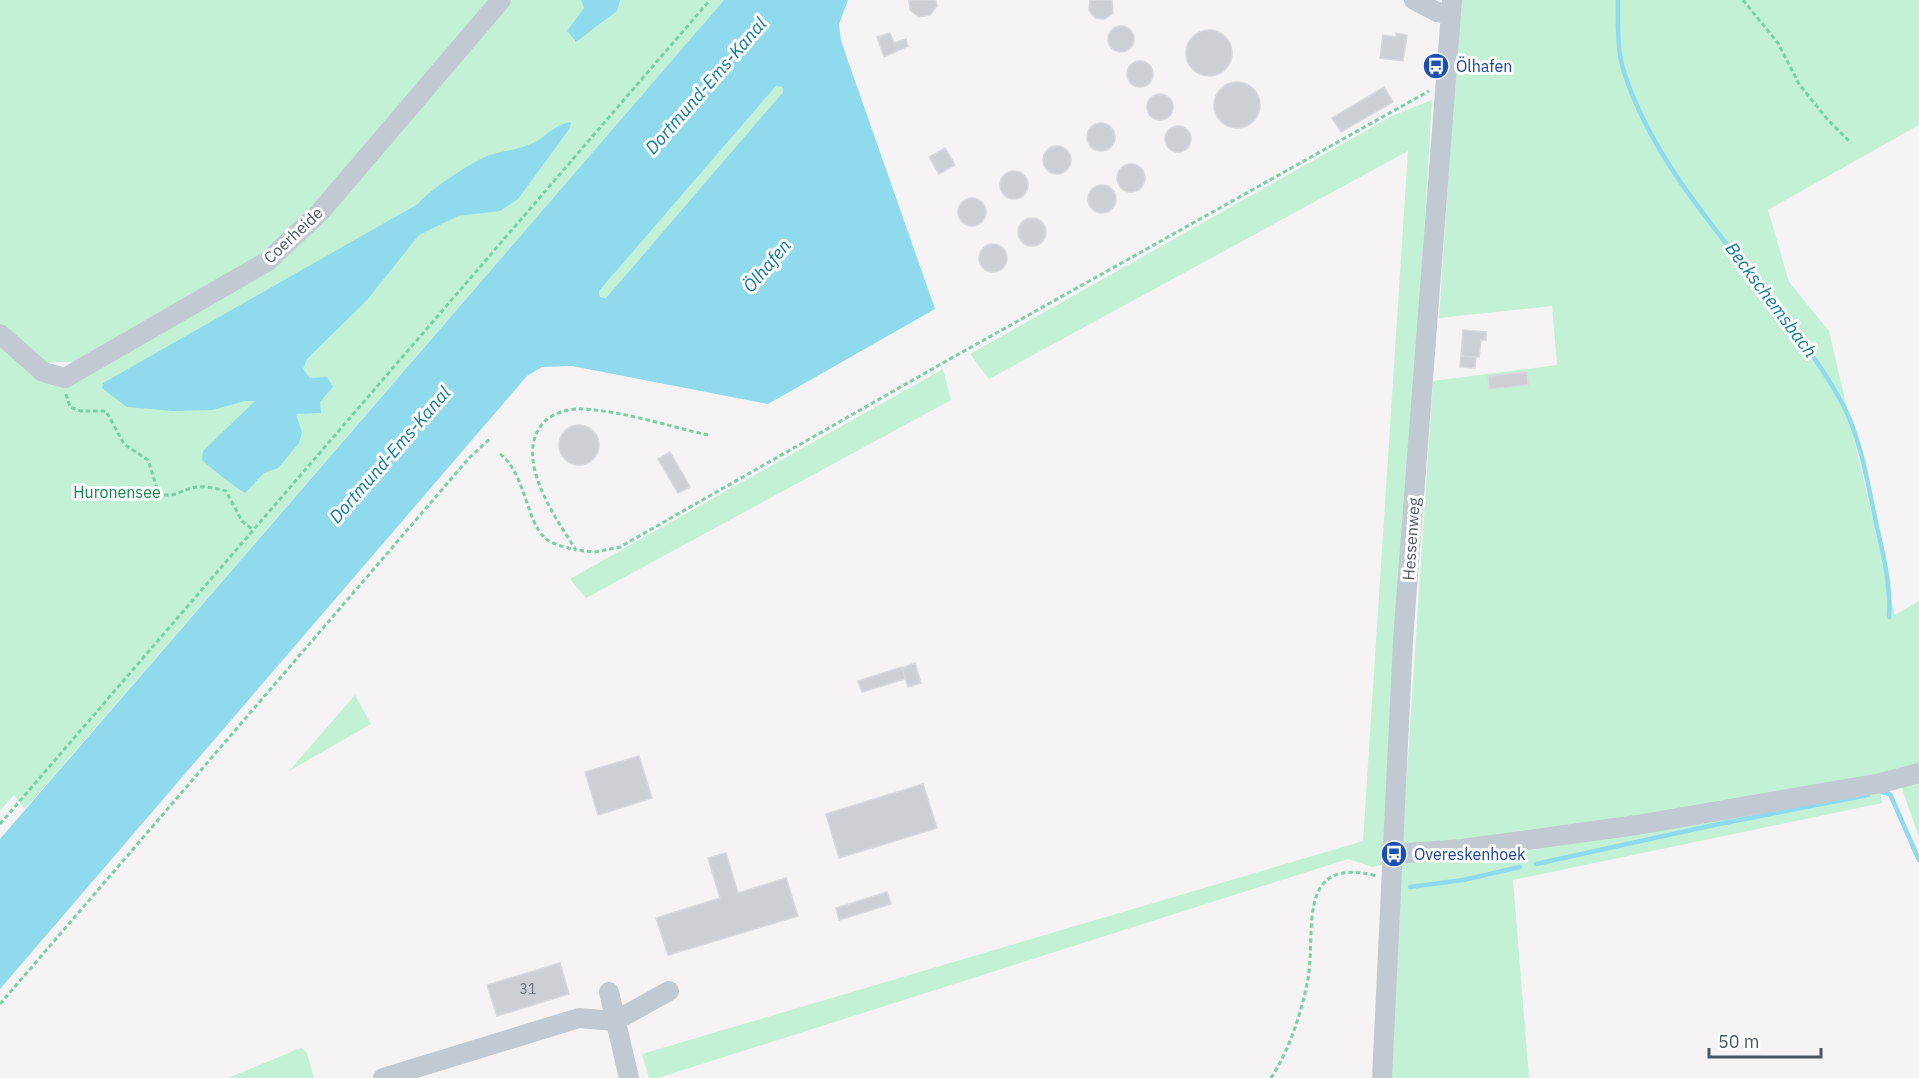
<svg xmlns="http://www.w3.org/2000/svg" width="1919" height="1078" viewBox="0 0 1919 1078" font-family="'IBM Plex Sans',sans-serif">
  <rect width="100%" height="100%" fill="#f5f3f3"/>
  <!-- green -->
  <path fill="#c3f1d5" d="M 0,0 L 492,0 L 313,208 L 264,257 L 88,361 L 43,363 L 0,324 Z
    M 512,0 L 581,0 L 584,8 L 567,31 L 575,42 C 590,30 614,19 620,0 L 724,0 L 25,809 L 14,795 L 0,811 L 0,336 L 51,382 L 324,215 Z
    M 1460,0 L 1919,0 L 1919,125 L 1768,210 L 1789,282 L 1829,331 L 1895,615 L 1919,601 L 1919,765 L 1877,776 L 1636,818 L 1402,847 L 1433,381 L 1557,365 L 1552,306 L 1439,318 Z
    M 776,86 L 782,87 L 783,92 L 606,298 L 600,297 L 599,291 Z
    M 1432,100 L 1386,864 L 1372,867 L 1348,859 L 658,1078 L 649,1078 L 642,1054 L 1363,841 L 1408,151 L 989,379 L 970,354 L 1394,115 Z
    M 943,369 L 951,400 L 586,598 L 570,579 Z
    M 355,695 L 371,724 L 289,771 Z
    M 1919,778 L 1919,837 L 1900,783 Z
    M 1880,790 L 1882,803 L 1513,880 L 1529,1078 L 1388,1078 L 1400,863 Z
    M 301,1048 L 307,1053 L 314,1078 L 228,1078 Z"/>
  <!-- water -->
  <path fill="#90daee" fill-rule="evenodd" d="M 581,0 L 620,0 L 617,11 L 576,42 L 567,31 L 584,8 Z
    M 724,0 L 848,0 L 839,24 L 841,41 L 935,309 L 768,404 L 572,366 L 542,367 L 527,376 L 0,989 L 0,839 ZM 776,86 L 782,87 L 783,92 L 606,298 L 600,297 L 599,291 Z
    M 571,122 L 570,128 L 518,199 L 500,211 L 458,216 L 419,235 L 367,300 L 307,359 L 303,369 L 310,378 L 327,377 L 333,387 L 320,402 L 321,413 L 296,414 L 302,433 L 299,443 L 278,468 L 264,473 L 245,493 C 230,484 216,472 202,460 L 203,451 L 255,401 L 245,401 L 213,410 L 173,411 L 127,407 L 102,388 L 103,383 L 418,204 C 428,191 474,160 490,155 C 506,150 519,150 535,142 C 548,135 556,124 571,122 Z"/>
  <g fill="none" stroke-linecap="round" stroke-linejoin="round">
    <!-- stream -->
    <path stroke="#90daee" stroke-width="4.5" d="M 1618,0 C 1618,23 1617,51 1624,72 C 1664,196 1778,288 1841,401 C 1860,435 1868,484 1876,523 C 1883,553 1891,585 1889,617
      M 1882,792 L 1890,794 L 1919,860
      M 1536,864 L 1714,825 L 1868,795
      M 1410,887 L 1463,880 L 1520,867"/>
  </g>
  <!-- building -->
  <path fill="#cdcfd5" stroke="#d7d9de" stroke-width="1.5" d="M 909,0 L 936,0 L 937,6 L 930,15 L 919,17 L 910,10 Z
    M 1090,0 L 1112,0 L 1113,13 L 1105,19 L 1095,18 L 1089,10 Z
    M1108 39a13 13 0 1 1 26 0a13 13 0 1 1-26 0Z
    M1186 53a23 23 0 1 1 46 0a23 23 0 1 1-46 0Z
    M 890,33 L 894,43 L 906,39 L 908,46 L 884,57 L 877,37 Z
    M 1396,33 L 1407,35 L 1403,61 L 1380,58 L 1383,35 L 1396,37 Z
    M1127 74a13 13 0 1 1 26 0a13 13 0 1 1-26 0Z
    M1214 105a23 23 0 1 1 46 0a23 23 0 1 1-46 0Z
    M 1384,87 L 1393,102 L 1341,132 L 1332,118 Z
    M1147 107a13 13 0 1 1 26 0a13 13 0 1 1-26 0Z
    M1087 137a14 14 0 1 1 28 0a14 14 0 1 1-28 0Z
    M1165 139a13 13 0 1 1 26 0a13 13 0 1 1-26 0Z
    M1043 160a14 14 0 1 1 28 0a14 14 0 1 1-28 0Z
    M 945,148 L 955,165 L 939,174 L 929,157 Z
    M1117 178a14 14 0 1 1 28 0a14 14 0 1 1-28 0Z
    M1000 185a14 14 0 1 1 28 0a14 14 0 1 1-28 0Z
    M1088 199a14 14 0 1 1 28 0a14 14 0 1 1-28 0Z
    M958 212a14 14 0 1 1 28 0a14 14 0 1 1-28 0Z
    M1018 232a14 14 0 1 1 28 0a14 14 0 1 1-28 0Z
    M979 258a14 14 0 1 1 28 0a14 14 0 1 1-28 0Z
    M 1463,330 L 1486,332 L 1486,340 L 1481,340 L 1479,357 L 1461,356 Z
    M 1461,356 L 1476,357 L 1475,368 L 1460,367 Z
    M 1527,372 L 1528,385 L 1489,389 L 1488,376 Z
    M559 445a20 20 0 1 1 40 0a20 20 0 1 1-40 0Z
    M 670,452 L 690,487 L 678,493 L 658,459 Z
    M 915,663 L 921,683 L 908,687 L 902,668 Z
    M 902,667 L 905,679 L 862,692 L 858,681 Z
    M 639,756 L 652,798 L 598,815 L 585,772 Z
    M 923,784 L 937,828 L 839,858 L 826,814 Z
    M 726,853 L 738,893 L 786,878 L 798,916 L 668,955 L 656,918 L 720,898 L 708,858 Z
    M 887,892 L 891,904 L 839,920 L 836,908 Z
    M 560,963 L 569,994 L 497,1016 L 487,985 Z"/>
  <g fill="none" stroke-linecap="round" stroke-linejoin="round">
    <!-- path -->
    <path stroke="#7ad0a6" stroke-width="3" stroke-dasharray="4.5 3" stroke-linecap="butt" d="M 1743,0 L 1778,43 L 1799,84 L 1828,120 L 1851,143
      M 66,394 L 70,407 L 81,411 L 106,411 L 124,444 L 148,460 L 159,494 C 177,497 176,492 192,488 C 202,485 215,488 226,491 L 242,521 L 253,530
      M 708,435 C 667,426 624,411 582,409 C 570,408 553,413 544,422 C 512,457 555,517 576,550 L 595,552 L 620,547 L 941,364 L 1429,91
      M 500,454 C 525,472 526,521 545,538 C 553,545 566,547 576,550
      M 0,824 L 710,0
      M 0,1004 L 470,457 L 491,438
      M 1271,1078 C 1289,1050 1300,1017 1307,984 C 1318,935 1292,854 1377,876"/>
    <!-- minor -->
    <path stroke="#c1cad2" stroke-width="20" d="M 1414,0 L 1437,12 L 1451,14
      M 0,334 L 43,372 L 65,378 L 268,261 L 320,212 L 501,0
      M 1394,854 L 1462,849 L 1637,825 L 1881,783 L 1919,773
      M 609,992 L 629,1078
      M 615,1021 L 669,991
      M 383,1078 L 579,1018 L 615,1021
      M 1382,1078 L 1403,640 L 1452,0"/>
  </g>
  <!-- icons -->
  <defs>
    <symbol id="bus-disc" viewBox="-11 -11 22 22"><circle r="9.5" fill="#1a4fb4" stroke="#fff"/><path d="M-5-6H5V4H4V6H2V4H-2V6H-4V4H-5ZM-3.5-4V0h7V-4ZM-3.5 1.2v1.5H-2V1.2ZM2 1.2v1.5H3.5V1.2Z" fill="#fff"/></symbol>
  </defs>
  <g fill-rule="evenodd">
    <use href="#bus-disc" x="1421" y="51" width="30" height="30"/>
    <use href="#bus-disc" x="1379" y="839" width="30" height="30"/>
  </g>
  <g text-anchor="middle" stroke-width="6" stroke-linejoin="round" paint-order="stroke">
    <!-- number labels -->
    <g font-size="14" fill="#6b747e">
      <text x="528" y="994">31</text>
    </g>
    <!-- transit labels -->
    <g font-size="16" fill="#164399" stroke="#fff" text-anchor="start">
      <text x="1456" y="72">Ölhafen</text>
      <text x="1414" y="860">Overeskenhoek</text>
    </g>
    <!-- street labels -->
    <g font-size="16" fill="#4a5661" stroke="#fff">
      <text transform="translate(293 235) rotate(-43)" y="6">Coerheide</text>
      <text transform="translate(1411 539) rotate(-86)" y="6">Hessenweg</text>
    </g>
    <!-- park labels -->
    <g font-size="16" fill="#17864f" stroke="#fff">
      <text x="117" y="498">Huronensee</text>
    </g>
    <!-- water labels -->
    <g font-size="18" font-style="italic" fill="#0c7c9b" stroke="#fff">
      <text transform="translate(706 86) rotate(-49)" y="6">Dortmund-Ems-Kanal</text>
      <text transform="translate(767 266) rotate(-50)" y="6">Ölhafen</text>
      <text transform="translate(1771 300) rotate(53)" y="6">Beckschemsbach</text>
      <text transform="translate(390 455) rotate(-49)" y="6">Dortmund-Ems-Kanal</text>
    </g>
  </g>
  <!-- scale -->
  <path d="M1709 1048v9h112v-9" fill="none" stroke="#4a5661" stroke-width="3"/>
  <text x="1718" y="1048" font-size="18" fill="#4a5661" stroke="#ffffff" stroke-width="4.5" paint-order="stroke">50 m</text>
</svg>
